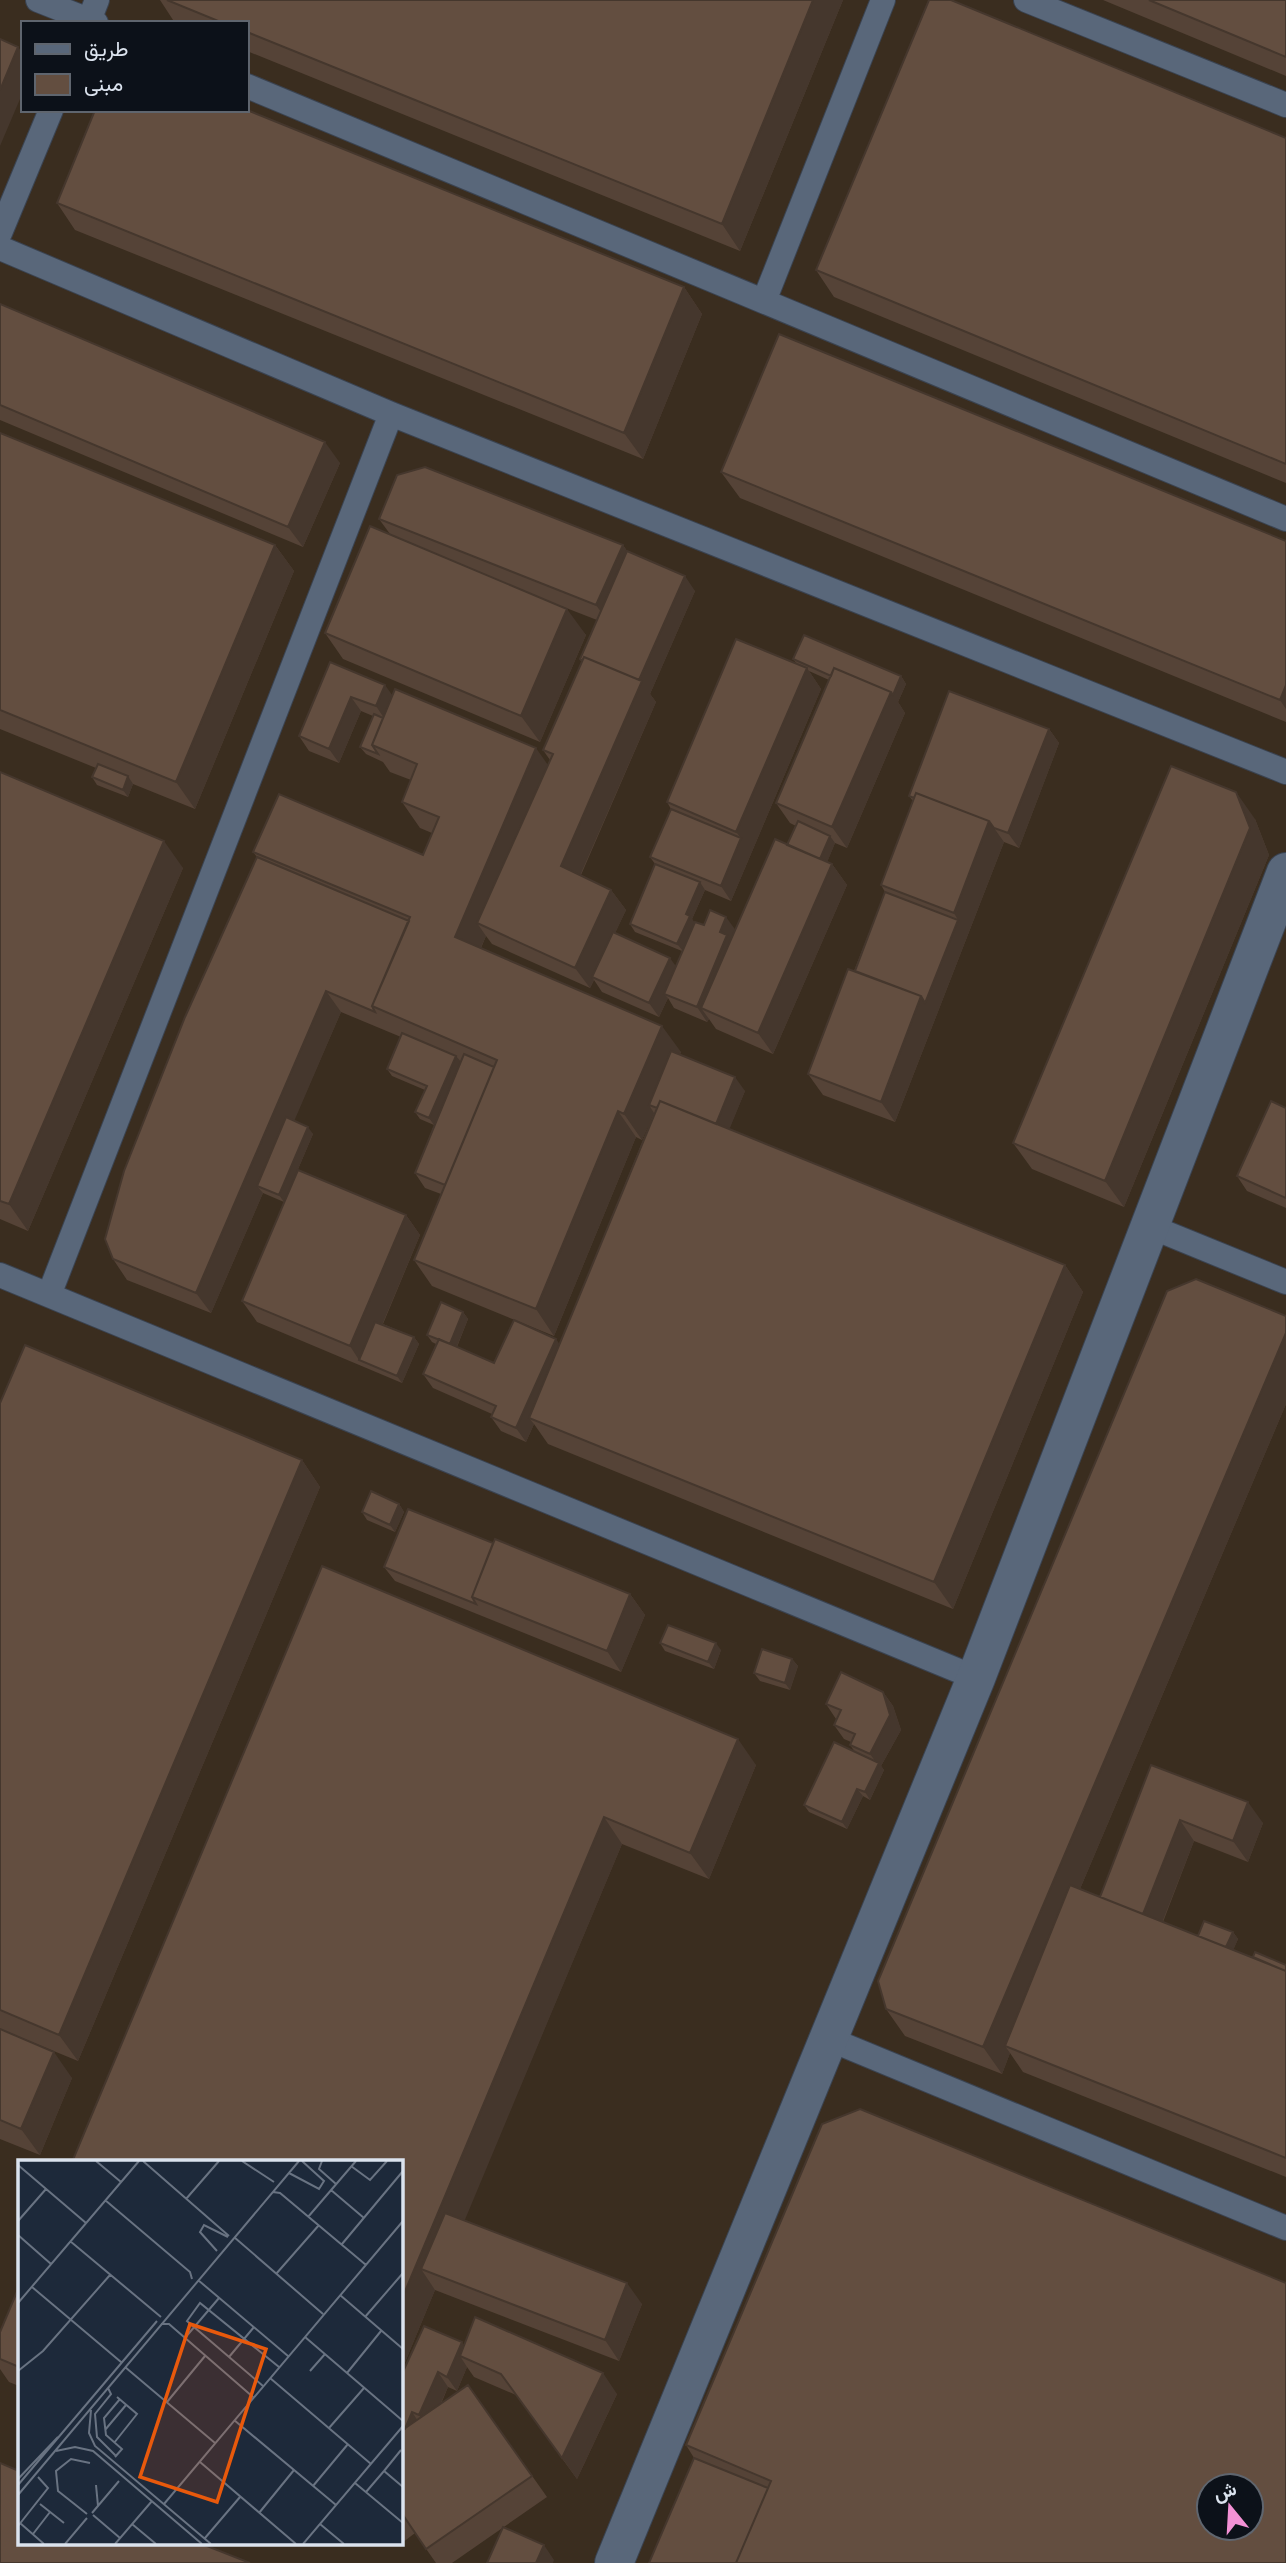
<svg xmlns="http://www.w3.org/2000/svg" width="1286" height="2563" viewBox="0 0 1286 2563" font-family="'Source Serif 4',Vazirmatn,serif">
  <rect width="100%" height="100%" fill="#1d293a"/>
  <!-- industrial -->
  <path fill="#3a2d1f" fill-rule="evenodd" d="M 0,0 L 1286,0 L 1286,2563 L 0,2563 ZM 23,23 L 247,23 L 247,110 L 23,110 ZM 19,2162 L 401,2162 L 401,2544 L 19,2544 ZM 1209,2486 L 1251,2486 L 1251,2528 L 1209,2528 Z"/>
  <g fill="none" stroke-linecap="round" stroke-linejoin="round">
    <defs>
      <path id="service" d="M 38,0 L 96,23
        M 1026,0 L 1286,105
        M 88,23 L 97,0
        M 247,86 L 1286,519
        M 0,233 L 51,110
        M 0,248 L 391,414 L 1286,772
        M 764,301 L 883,0
        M 1149,1226 L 1286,1282
        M 0,1275 L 976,1678
        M 49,1295 L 391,414
        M 829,2039 L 1286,2228"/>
      <path id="minor" d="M 614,2563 L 976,1678 L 1286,872"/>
    </defs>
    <!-- service casing -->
    <use href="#service" stroke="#3a4351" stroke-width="26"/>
    <!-- minor casing -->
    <use href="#minor" stroke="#3a4351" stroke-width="40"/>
    <!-- service -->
    <use href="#service" stroke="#59677a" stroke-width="24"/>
    <!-- minor -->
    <use href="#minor" stroke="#59677a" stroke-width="38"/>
  </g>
  <!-- wall -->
  <path fill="#554337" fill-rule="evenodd" d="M 160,0 L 843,0 L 740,251 L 247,51 L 247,23 L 175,23 Z
    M 1103,0 L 1286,0 L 1286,76 Z
    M 1286,138 L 1286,483 L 834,297 L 816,270 Z
    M 57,203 L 684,287 L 702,314 L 643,459 L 75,230 Z
    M 0,304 L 340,463 L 303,547 L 0,420 Z
    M 0,433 L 275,545 L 294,571 L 195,809 L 133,784 L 128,797 L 97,785 L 92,777 L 96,768 L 0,729 Z
    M 721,472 L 1286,541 L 1286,722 L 740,498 Z
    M 379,519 L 623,545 L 627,551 L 695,591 L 650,694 L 656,702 L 581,875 L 611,890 L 626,910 L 615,933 L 676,967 L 682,951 L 635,932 L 630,924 L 655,864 L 650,857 L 671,809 L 667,802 L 797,664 L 793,659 L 901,676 L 906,684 L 898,702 L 905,713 L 847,848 L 835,843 L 827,862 L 832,864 L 847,885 L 773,1054 L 716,1029 L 709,1019 L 707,1022 L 674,1008 L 668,998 L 659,1017 L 602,992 L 594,980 L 590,988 L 492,944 L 486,936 L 481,948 L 681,1052 L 680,1054 L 745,1091 L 729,1129 L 1065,1265 L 1083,1292 L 953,1609 L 548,1444 L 534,1424 L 526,1442 L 501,1431 L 491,1417 L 492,1414 L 433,1388 L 423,1374 L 436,1344 L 432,1342 L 427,1335 L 463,1312 L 468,1319 L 457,1347 L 494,1363 L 560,1344 L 654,1113 L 642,1140 L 636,1137 L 554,1336 L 432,1286 L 414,1260 L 441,1194 L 425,1188 L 415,1173 L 434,1125 L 420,1119 L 415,1112 L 425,1090 L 392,1076 L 387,1069 L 401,1037 L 341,1012 L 294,1120 L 313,1134 L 284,1202 L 263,1193 L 211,1313 L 127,1280 L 113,1259 L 257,857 L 253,852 L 423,855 L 432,833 L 420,828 L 402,802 L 411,780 L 390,772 L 383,762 L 366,754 L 360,747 L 373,716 L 361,711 L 339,763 L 309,751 L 299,736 L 330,662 L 393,696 L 548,765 L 550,760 L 543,750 L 582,662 L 580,659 L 597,620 L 561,606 L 586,635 L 540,742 L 343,659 L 325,633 L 390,534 ZM 809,671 L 829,680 L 776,803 L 790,823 L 796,826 L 787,845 L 735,930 L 704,925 L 694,922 L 692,919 L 705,890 L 731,901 L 821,689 Z
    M 1049,729 L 1059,743 L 1019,848 L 1004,842 L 895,1122 L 823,1095 L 808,1074 L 854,971 L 885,892 L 881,885 L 913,801 L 909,796 Z
    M 0,772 L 183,868 L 28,1231 L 0,1219 Z
    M 1255,819 L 1269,855 L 1124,1207 L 1032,1169 L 1013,1143 Z
    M 1286,1108 L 1286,1208 L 1247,1191 L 1237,1176 Z
    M 406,1215 L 420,1235 L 383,1324 L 414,1337 L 419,1344 L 402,1383 L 257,1322 L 242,1301 Z
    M 1286,1316 L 1286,1404 L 1080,1889 L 1100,1897 L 1151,1765 L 1263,1823 L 1248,1862 L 1194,1841 L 1163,1922 L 1198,1936 L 1233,1932 L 1238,1939 L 1233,1950 L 1253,1957 L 1286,1965 L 1286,2177 L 1023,2072 L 1010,2053 L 1002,2074 L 905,2036 L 886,2009 Z
    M 0,1403 L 302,1460 L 320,1487 L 78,2061 L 0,2029 Z
    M 399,1504 L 404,1512 L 395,1532 L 367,1520 L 362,1512 Z
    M 493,1543 L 630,1594 L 645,1615 L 621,1672 L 395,1581 L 384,1567 Z
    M 322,1566 L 756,1765 L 709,1879 L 622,1844 L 464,2220 L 642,2304 L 619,2361 L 435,2290 L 401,2372 Z
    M 660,1643 L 721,1650 L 714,1669 L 665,1651 Z
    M 792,1659 L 798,1666 L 790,1690 L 760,1681 L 754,1673 Z
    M 883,1692 L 893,1706 L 901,1730 L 881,1766 L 884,1770 L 870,1800 L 863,1796 L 847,1829 L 809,1812 L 804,1805 L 855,1752 L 850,1745 L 851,1742 L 844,1739 L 834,1725 L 836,1719 L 826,1704 Z
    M 0,2029 L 72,2078 L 40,2155 L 0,2139 Z
    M 1286,2283 L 649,2563 L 694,2458 L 686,2445 Z
    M 19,2287 L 19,2386 L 9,2382 L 0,2369 L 0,2332 Z
    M 464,2345 L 617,2394 L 577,2479 L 516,2395 L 474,2377 L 467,2367 L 457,2391 L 448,2387 L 441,2404 L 468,2385 L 547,2497 L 452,2563 L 436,2563 L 415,2533 L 402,2543 L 401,2542 L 401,2376 Z"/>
  <!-- shaded-wall -->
  <path fill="#45372d" d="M 813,0 L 843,0 L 740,251 L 722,224 Z
    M 18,47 L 23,53 L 23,92 L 0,146 L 0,90 Z
    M 684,287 L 702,314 L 643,459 L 624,433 Z
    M 325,442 L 340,463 L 303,547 L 288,527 Z
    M 275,545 L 294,571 L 195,809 L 176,782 Z
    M 623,545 L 637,566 L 611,626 L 596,605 Z
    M 685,576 L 695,591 L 650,694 L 656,702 L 575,887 L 561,866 L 638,684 Z
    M 567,609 L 586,635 L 540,742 L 521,716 Z
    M 807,668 L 821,689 L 731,901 L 721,886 L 741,838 L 736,832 Z
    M 901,676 L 906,684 L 898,702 L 905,713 L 847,848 L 832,827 L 891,692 Z
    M 385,685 L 395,699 L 386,721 L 376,706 Z
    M 1286,685 L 1286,709 L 1280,700 Z
    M 351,697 L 361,711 L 339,763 L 329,749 Z
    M 1049,729 L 1059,743 L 1019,848 L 1008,833 Z
    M 536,748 L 555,775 L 477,923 L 486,936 L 474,963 L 455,937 Z
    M 128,776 L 133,784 L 128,797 L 123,790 Z
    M 1236,792 L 1255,819 L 1269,855 L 1124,1207 L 1105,1181 Z
    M 989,821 L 1004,842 L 895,1122 L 881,1102 L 921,996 L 958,920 L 954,913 Z
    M 830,836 L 835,843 L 822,875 L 817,867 Z
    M 164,841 L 183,868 L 28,1231 L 9,1204 Z
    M 832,864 L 847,885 L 773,1054 L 758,1033 Z
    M 700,882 L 705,890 L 692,919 L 695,923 L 683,951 L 677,944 L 686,914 Z
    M 611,890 L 626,910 L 594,978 L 592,977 L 594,980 L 590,988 L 575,968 Z
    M 726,917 L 737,932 L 701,1008 L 709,1019 L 707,1022 L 697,1007 L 720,932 Z
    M 670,958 L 680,972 L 664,994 L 668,998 L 659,1017 L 649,1003 Z
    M 326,991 L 341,1012 L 265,1189 L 257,1186 L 263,1193 L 211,1313 L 196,1293 Z
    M 662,1026 L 681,1052 L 657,1108 L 649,1105 L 654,1113 L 642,1140 L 624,1114 Z
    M 456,1056 L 462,1063 L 434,1125 L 429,1118 Z
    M 735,1077 L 745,1091 L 723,1145 L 713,1130 Z
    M 618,1111 L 636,1137 L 554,1336 L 536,1309 Z
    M 308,1127 L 313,1134 L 284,1202 L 279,1195 Z
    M 406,1215 L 420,1235 L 366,1363 L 359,1360 L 350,1346 Z
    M 1065,1265 L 1083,1292 L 953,1609 L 934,1582 Z
    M 463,1312 L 468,1319 L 455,1351 L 450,1344 Z
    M 1286,1333 L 1286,1404 L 1012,2049 L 1005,2046 L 1010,2053 L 1002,2074 L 983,2047 Z
    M 414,1337 L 419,1344 L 402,1383 L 397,1376 Z
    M 556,1339 L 566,1353 L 529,1418 L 534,1424 L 526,1442 L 516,1428 Z
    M 302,1460 L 320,1487 L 78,2061 L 59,2035 Z
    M 399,1504 L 404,1512 L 395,1532 L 390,1525 Z
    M 630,1594 L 645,1615 L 621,1672 L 607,1651 Z
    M 716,1643 L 721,1650 L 714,1669 L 708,1662 Z
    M 792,1659 L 798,1666 L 790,1690 L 785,1683 Z
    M 883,1692 L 893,1706 L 901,1730 L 881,1766 L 884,1770 L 870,1800 L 865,1792 L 878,1765 L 870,1754 Z
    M 738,1739 L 756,1765 L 709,1879 L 690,1853 Z
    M 857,1789 L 863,1796 L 847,1829 L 842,1822 Z
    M 1248,1802 L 1263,1823 L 1248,1862 L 1233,1841 Z
    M 604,1817 L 622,1844 L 441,2277 L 421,2269 L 435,2290 L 401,2372 L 401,2301 Z
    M 1180,1820 L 1194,1841 L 1156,1938 L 1142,1917 Z
    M 1233,1932 L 1238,1939 L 1230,1958 L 1224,1951 Z
    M 54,2052 L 72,2078 L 40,2155 L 21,2129 Z
    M 627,2283 L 642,2304 L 619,2361 L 605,2340 Z
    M 462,2342 L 472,2357 L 460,2356 L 467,2367 L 457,2391 L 447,2377 Z
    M 438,2372 L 448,2387 L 429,2429 L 419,2415 Z
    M 603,2373 L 617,2394 L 577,2479 L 562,2458 Z
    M 412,2412 L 422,2427 L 403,2433 Z
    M 544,2545 L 554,2560 L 553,2563 L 536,2563 Z"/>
  <!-- building -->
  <path fill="#634e40" stroke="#45372d" stroke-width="2" fill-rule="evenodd" d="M 167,0 L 813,0 L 722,224 L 247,32 L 247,23 L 223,23 Z
    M 929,0 L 951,0 L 1286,138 L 1286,464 L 816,270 Z
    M 1149,0 L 1286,0 L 1286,57 Z
    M 0,39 L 18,47 L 0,90 Z
    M 95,110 L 247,110 L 684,287 L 624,433 L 57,203 Z
    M 0,304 L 325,442 L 288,527 L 0,405 Z
    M 779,334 L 1286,541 L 1286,685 L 1280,700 L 721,472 Z
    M 0,433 L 275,545 L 176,782 L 0,710 Z
    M 425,467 L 623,545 L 596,605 L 379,519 L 397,475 Z
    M 370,526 L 567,609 L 521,716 L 325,633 Z
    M 627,551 L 685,576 L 639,680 L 584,657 L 582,661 L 580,659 Z
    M 804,635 L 901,676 L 893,695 L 891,692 L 834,668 L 831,676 L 793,659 Z
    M 736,639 L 807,668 L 736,832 L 667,802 Z
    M 584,657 L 642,681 L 561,866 L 611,890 L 575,968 L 477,923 L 553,754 L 543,750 Z
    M 330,662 L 385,685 L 376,706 L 351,697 L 329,749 L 299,736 Z
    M 834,668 L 891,692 L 832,827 L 776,803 Z
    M 395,689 L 536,748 L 455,937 L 662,1026 L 624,1114 L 618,1111 L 536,1309 L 414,1260 L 497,1060 L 372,1006 L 410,917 L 253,852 L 279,794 L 423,855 L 439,817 L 402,802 L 417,764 L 372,745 Z
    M 949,691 L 1049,729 L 1008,833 L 994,828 L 989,821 L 916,793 L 914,798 L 909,796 Z
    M 374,714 L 383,718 L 372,745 L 378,754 L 360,747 Z
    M 98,764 L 128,776 L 123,790 L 92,777 Z
    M 1171,766 L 1236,792 L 1250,828 L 1105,1181 L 1013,1143 Z
    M 0,772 L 164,841 L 9,1204 L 0,1201 Z
    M 916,793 L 989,821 L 954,913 L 881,885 Z
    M 671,809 L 741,838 L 721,886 L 650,857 Z
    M 798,821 L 830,836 L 820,859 L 787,845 Z
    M 775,839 L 832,864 L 758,1033 L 701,1008 Z
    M 257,857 L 409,921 L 372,1006 L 375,1012 L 326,991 L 196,1293 L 113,1259 L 105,1239 L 124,1171 L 185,1017 Z
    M 655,864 L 700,882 L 686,914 L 690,916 L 677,944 L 630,924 Z
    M 885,892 L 958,920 L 925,1003 L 921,996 L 855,971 Z
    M 710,910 L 726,917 L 720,932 L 727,935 L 697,1007 L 664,994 L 695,922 L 704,925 Z
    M 613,932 L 670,958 L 649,1003 L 592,977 Z
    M 848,969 L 921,996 L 881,1102 L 808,1074 Z
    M 402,1033 L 456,1056 L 429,1118 L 415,1112 L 427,1086 L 387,1069 Z
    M 671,1051 L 735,1077 L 716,1124 L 660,1101 L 657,1108 L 649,1105 Z
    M 464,1054 L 494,1067 L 445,1185 L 415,1173 Z
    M 660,1101 L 1065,1265 L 934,1582 L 529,1418 Z
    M 1271,1101 L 1286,1108 L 1286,1198 L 1237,1176 Z
    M 286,1117 L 308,1127 L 279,1195 L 257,1186 Z
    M 298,1170 L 406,1215 L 350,1346 L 242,1301 Z
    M 1196,1279 L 1286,1316 L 1286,1333 L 983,2047 L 886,2009 L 878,1981 L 1167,1291 Z
    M 441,1302 L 463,1312 L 450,1344 L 427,1335 Z
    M 514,1320 L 556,1339 L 516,1428 L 491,1417 L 496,1406 L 423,1374 L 439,1339 L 494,1363 Z
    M 375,1322 L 414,1337 L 397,1376 L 359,1360 Z
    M 25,1345 L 302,1460 L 59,2035 L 0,2010 L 0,1403 Z
    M 371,1491 L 399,1504 L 390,1525 L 362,1512 Z
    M 408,1509 L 493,1543 L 472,1597 L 476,1604 L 384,1567 Z
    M 495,1539 L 630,1594 L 607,1651 L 472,1597 Z
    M 322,1566 L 738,1739 L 690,1853 L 604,1817 L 401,2301 L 401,2162 L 72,2162 Z
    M 668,1625 L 716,1643 L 708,1662 L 660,1643 Z
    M 762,1649 L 792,1659 L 785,1683 L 754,1673 Z
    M 841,1672 L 883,1692 L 890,1715 L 870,1754 L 850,1745 L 855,1734 L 834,1725 L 841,1710 L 826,1704 Z
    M 834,1742 L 879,1763 L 865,1792 L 857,1789 L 842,1822 L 804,1805 Z
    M 1151,1765 L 1248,1802 L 1233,1841 L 1180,1820 L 1143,1914 L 1100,1897 Z
    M 1070,1885 L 1286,1971 L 1286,2158 L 1005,2046 Z
    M 1204,1921 L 1233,1932 L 1226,1947 L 1198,1936 Z
    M 1255,1952 L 1286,1965 L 1286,1971 L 1253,1957 Z
    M 0,2029 L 54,2052 L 21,2129 L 0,2120 Z
    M 860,2109 L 1286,2283 L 1286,2563 L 736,2563 L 771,2481 L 686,2445 L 822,2124 ZM 1209,2486 L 1251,2486 L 1251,2528 L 1209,2528 Z
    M 445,2213 L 627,2283 L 605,2340 L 421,2269 Z
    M 19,2287 L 19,2367 L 0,2359 L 0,2332 Z
    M 475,2317 L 603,2373 L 562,2458 L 501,2374 L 460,2356 Z
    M 424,2326 L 462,2342 L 447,2377 L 438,2372 L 419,2415 L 412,2412 L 405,2429 L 401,2431 L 401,2376 Z
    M 468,2385 L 532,2476 L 426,2549 L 401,2512 L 401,2431 Z
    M 694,2458 L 768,2488 L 736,2563 L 649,2563 Z
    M 0,2463 L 19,2471 L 19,2544 L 202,2544 L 250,2563 L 0,2563 Z
    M 503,2527 L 544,2545 L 536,2563 L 487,2563 Z"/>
  <!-- overview -->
  <g transform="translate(18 2160)">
    <rect width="385" height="385" fill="#1d293a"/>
    <path fill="none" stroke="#697382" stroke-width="2" d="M 78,1 L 103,22M 125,1 L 211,76M 224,1 L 256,22M 304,1 L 301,9 L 318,24M 0,5 L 68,63M 333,6 L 352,20 L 369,1M 271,13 L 301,29 L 306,21 L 284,1M 313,30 L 346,58M 255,32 L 262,33 L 348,105M 168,39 L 201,1M 87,40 L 172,112 L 174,119M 290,57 L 338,1M 0,61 L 28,29M 0,75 L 33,104M 216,77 L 305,154M 52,81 L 143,157M 324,84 L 385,11M 199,91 L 182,72 L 186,65 L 210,77M 258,114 L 301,65M 180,120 L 270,196M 14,127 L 103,202M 322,135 L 385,189M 0,143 L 121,1M 347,157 L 385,113M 143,164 L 151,164 L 235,237M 287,177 L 385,261M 166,179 L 201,138M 211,197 L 236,167M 107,207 L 197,283M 0,211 L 25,191 L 92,115M 292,211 L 307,194M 329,213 L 363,171M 252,218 L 353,304M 245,226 L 169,161 L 182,143 L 261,207M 90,228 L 93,234 L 77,254 L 79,277 L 98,296M 149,242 L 187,196M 73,250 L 71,273 L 77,286 L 193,384M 216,260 L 318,345M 311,268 L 346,228M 87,270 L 108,245M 96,283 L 119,254 L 99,237M 38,291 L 57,287 L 75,291 L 184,384M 97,297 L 104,289 L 88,275 L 86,258 L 102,239M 182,302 L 278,384M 366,311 L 383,290M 0,319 L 40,277M 337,323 L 385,363M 0,325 L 139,161M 78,325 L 80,346M 295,326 L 330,284M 348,332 L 366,311 L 385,327M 0,335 L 281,1M 22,344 L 46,363M 146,344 L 385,61M 74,353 L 101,321M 241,353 L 276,310M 69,354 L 40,331 L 38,311 L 53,299 L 72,303M 75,355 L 102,378M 2,363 L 26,384M 114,364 L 138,384M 302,364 L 326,384M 0,366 L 30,328 L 20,317M 15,374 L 32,352M 187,378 L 222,337M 47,384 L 69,358M 97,384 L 134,341M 285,384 L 385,266"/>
    <path fill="#e8590c" fill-opacity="0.15" stroke="#e8590c" stroke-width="3.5" d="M 172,164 L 248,189 L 199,342 L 122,317 Z"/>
    <rect width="385" height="385" fill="none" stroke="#dbe3ee" stroke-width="3.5"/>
  </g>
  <!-- legend -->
  <rect x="21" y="21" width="228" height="91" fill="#0c1119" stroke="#5f656e" stroke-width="2"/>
  <rect x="35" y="44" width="35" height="10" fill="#59677a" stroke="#5f656e" stroke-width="2"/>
  <text x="84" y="56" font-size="21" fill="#dbe3ee">طريق</text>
  <rect x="35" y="74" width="35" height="21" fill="#634e40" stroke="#5f656e" stroke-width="2"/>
  <text x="84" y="91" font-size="21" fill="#dbe3ee">مبنى</text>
  <!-- north arrow -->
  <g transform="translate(1230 2507) rotate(342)"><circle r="33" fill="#0c1119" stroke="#5f656e" stroke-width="2"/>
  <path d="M0-5L12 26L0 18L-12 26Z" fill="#f391d5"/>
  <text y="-10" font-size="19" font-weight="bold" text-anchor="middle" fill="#dbe3ee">ش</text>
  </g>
</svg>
